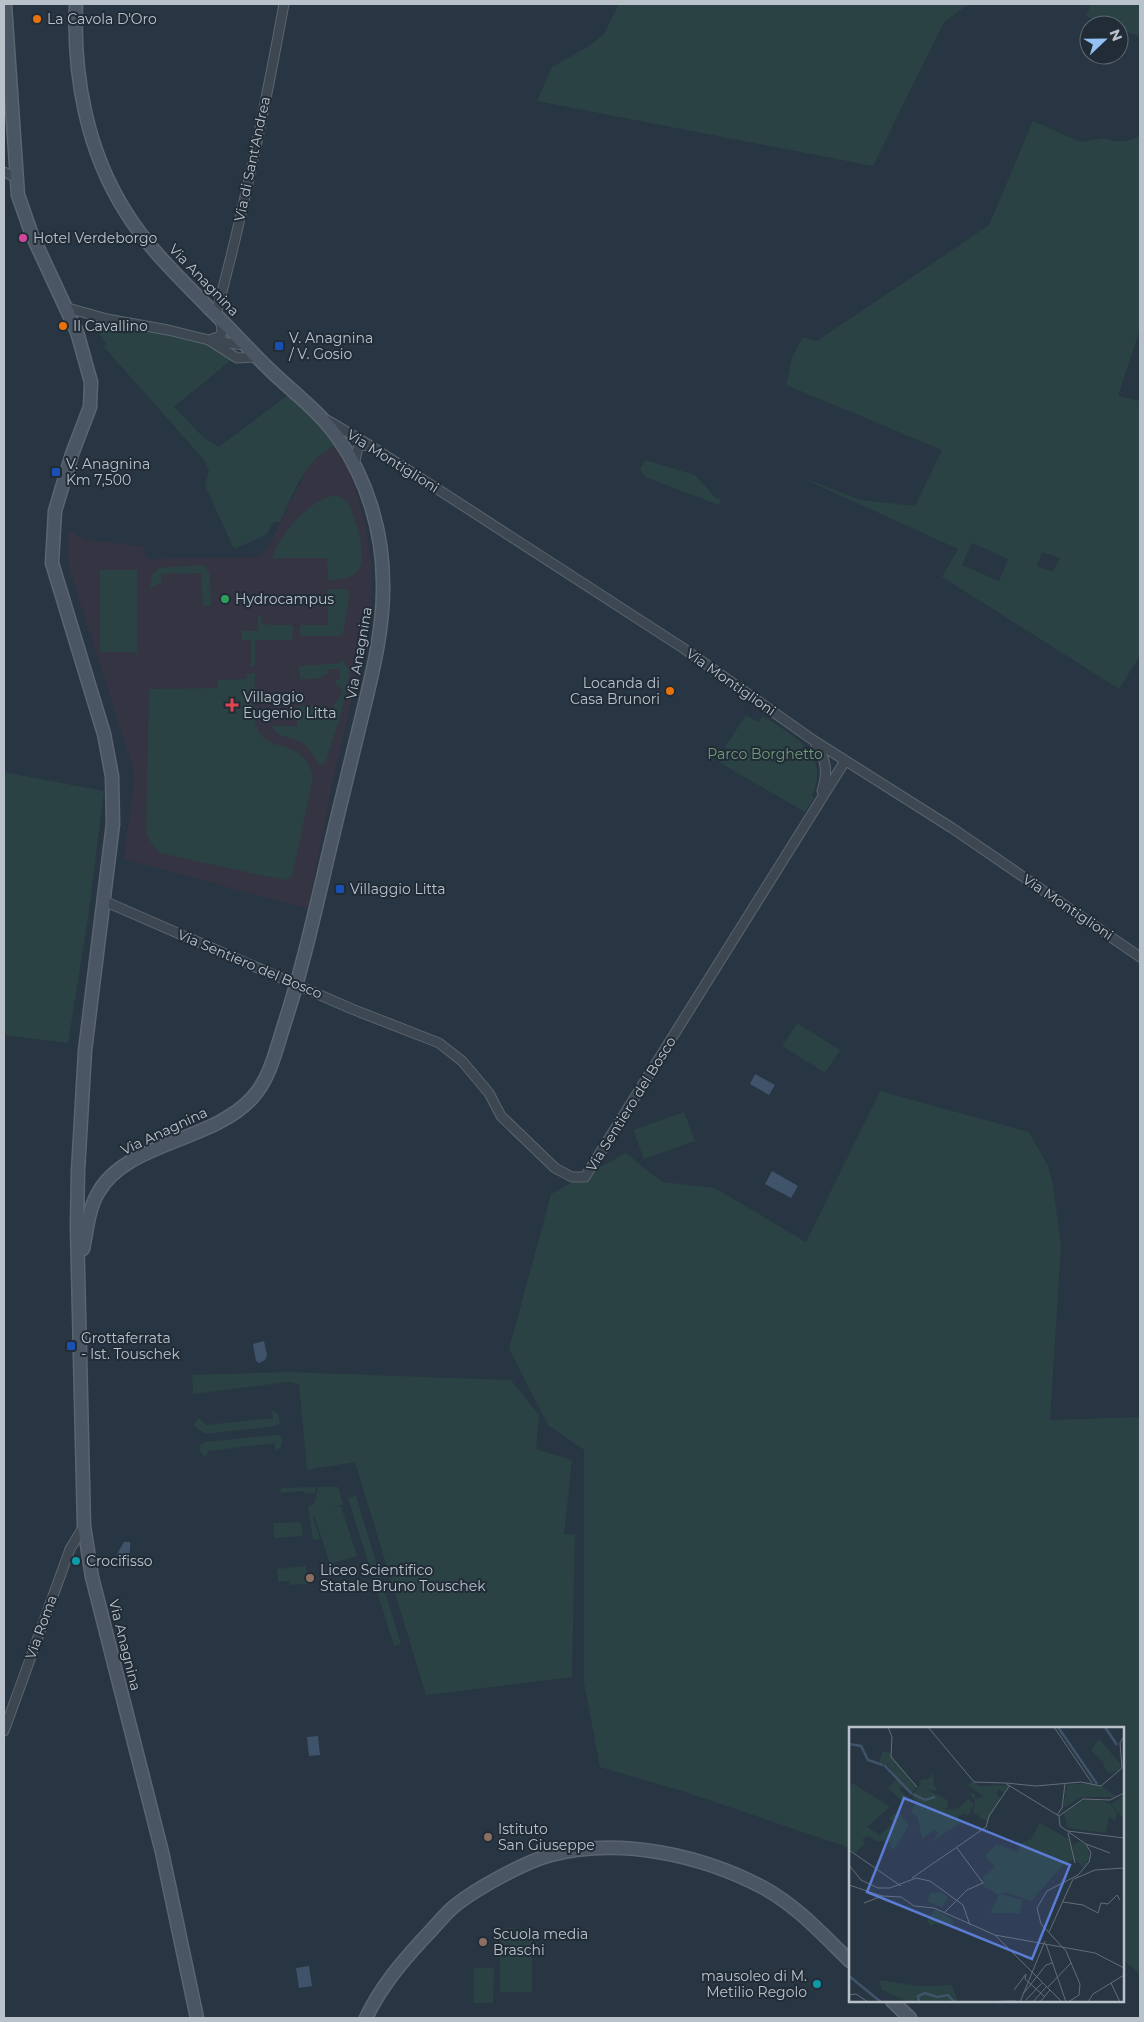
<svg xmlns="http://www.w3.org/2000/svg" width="1144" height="2022" viewBox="0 0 1144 2022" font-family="Montserrat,sans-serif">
  <rect width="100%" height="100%" fill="#283542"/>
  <!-- medical -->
  <path fill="#353443" d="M 337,445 L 350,471 L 365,524 L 372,567 L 372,591 L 368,628 L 331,790 L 308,909 L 124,859 L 134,779 L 132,765 L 70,571 L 67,555 L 69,531 L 88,540 L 143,546 L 146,559 L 259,557 L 268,547 L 309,466 L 326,449 Z"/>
  <!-- green -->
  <path fill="#2a4243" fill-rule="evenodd" d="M 619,4 L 969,4 L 944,22 L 873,166 L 537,101 L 552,67 L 589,46 L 604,34 Z
    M 1091,4 L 1140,4 L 1140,37 L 1119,29 L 1119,25 L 1109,25 L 1086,16 Z
    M 1033,121 L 1081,142 L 1105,138 C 1115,144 1131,142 1140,135 L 1140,329 L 1118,396 L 1140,401 L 1140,656 L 1119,689 L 942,577 L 958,549 L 795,475 L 861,500 L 915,506 L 942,450 L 786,385 L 792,358 L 803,337 L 817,341 L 989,225 ZM 972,543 L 1008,559 L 999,581 L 962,565 ZM 1042,552 L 1060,558 L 1053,571 L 1037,566 Z
    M 101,324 C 135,329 176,330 208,345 C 216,349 223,355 231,360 L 174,407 L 204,438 L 219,447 L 288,395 L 306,410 L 337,445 C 305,458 294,493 280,522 L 274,522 L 266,535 L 234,549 L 205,486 L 209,471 L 204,460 L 104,347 L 106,344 L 97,331 Z
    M 645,460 L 695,475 L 715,497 L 721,499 L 719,505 L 645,477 L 640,469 Z
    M 335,495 L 348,501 C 354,516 370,558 357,572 C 350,579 338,579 328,580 L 327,558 L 272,558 C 281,533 308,501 335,495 Z
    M 204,565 L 210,575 L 211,606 L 203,606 L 201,573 L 161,574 L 161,583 L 150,588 L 152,575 L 159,568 Z
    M 100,570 L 137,570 L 137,652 L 100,652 Z
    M 327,589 L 347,589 L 350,592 L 343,633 L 339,636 L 300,636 L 300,625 L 328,625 Z
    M 258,616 L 261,616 L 261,622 L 269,625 L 293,625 L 292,640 L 255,640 L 255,666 L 251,666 L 251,640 L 242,640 L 242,631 L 258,631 Z
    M 342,659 L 350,672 L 341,714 L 325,763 L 320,765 C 314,759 311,750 303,743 C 292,736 277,739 272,726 L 297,726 L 297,706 L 327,706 L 327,712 L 334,712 L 334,703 L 342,696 L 342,690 L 336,685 L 336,680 L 340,680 L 339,669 L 328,669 L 328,674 L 322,675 L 321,678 L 300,679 L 299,666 L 340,663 Z
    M 255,673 C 255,687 252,716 257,728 C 267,755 303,736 313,776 L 293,873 L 290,878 L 284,880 L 160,853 L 149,840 L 146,832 L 149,689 L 218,688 L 218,680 L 247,679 L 247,674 Z
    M 746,715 L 758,722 L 763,716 C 793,736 831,753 812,796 L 814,798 L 805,812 L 720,763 L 728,750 L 725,747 Z
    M 4,772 L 104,791 L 88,918 L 68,1043 L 4,1035 Z
    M 797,1023 L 840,1050 L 825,1073 L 782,1046 Z
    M 880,1091 L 1029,1132 L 1048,1166 L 1053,1186 L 1061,1246 L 1050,1420 L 1140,1417 L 1140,1974 L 1123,1960 L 1123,1728 L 850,1728 L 850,1848 L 685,1792 L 600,1767 L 584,1683 L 584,1450 L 548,1425 L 509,1349 L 551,1194 L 626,1153 L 662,1182 L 715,1188 L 806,1242 Z
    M 684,1112 L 695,1141 L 644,1159 L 633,1130 Z
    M 288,1372 L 511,1380 L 539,1415 L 536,1449 L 572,1460 L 564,1535 L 575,1534 L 572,1677 L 426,1695 L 355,1462 L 307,1470 L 299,1384 L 288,1382 L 193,1394 L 192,1375 Z
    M 272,1410 L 279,1415 L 280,1423 L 275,1426 L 205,1434 L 193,1425 L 199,1418 L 206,1425 L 273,1418 Z
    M 273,1435 L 280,1435 C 283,1443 283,1447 276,1451 L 274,1443 L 208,1451 L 206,1458 L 200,1452 L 199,1446 L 205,1442 Z
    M 316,1487 L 315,1493 L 305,1494 L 304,1491 L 280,1493 L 281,1488 Z
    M 318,1487 L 338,1487 L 343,1504 L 330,1509 L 341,1506 L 357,1556 L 330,1564 L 314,1515 L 313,1516 L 320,1539 L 313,1540 L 308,1506 L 314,1504 Z
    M 356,1496 L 401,1644 L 394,1646 L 348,1498 Z
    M 301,1522 L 303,1536 L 274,1538 L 273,1523 Z
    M 306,1566 L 308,1584 L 289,1585 L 289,1581 L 278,1582 L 277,1569 Z
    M 500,1928 L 532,1929 L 532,1992 L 500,1992 Z
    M 474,1968 L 494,1968 L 493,2003 L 474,2003 Z"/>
  <!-- water -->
  <path fill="#3f546a" d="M 755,1074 L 775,1085 L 769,1095 L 750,1084 Z
    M 772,1171 L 798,1186 L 791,1198 L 765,1184 Z
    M 264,1341 L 267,1355 L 265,1360 L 259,1363 L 256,1361 L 253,1344 Z
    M 124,1542 L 130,1542 C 131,1546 129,1558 128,1562 L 120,1565 L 117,1554 Z
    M 318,1736 L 320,1755 L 309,1756 L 307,1737 Z
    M 309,1966 L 312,1986 L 299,1988 L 296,1968 Z"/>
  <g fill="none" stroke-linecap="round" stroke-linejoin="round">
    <defs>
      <path id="street" d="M 4,172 L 15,177
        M 68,308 L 107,319 L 168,330 L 209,340 L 237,358 L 256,357
        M 209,340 L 221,336 C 223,327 221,322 216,314 C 244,212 265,108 284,4
        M 212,341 L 245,345
        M 327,420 L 371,446 L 683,648 L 813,740 L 952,828 L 1140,957
        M 354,465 L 358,448 L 362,445 L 371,446
        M 816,745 C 827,759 828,774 822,791
        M 104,901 L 352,1009 L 439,1043 L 462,1061 L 489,1093 L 501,1116 L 555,1168 L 572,1177 L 585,1177 L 845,761
        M 4,1731 L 70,1549 L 84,1526"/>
      <path id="secondary" d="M 5,4 L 18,195 L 32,235 L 77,332 L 91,382 L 90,407 L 72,454 L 55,511 L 52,563 L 104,734 L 112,776 L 113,824 L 85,1051 L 78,1171 L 77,1227 L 84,1526 L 92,1577 L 162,1852 L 197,2018
        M 76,4 C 73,77 87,152 127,214 C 149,249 180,278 209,308 C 230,328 249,350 271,371 C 293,392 320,412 338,438 C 367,479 383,532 383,583 C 384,629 372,675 361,720 C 351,762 340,805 330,848 C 316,907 303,967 284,1025 C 276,1050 270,1079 252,1098 C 212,1142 126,1142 98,1193 C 88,1210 87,1231 83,1249
        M 892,2001 L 910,2018
        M 366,2018 C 380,1988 401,1963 423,1939 C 432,1930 440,1920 449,1911 C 469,1892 524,1862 551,1855 C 620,1837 702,1855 764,1888 C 797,1906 823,1935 850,1961"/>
    </defs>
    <!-- street casing -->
    <use href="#street" stroke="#5a656f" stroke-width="11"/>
    <!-- secondary casing -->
    <use href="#secondary" stroke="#5a656f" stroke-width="15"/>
    <!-- street -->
    <use href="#street" stroke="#3c4752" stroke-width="9"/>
    <!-- secondary -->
    <use href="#secondary" stroke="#4a5664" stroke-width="12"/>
  </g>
  <!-- markers -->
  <g fill="#e8710a" stroke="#212c37" stroke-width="2">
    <circle cx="37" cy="19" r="5"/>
    <circle cx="63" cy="326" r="5"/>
    <circle cx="670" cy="691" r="5"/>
  </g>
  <circle fill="#d1479c" stroke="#212c37" stroke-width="2" cx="23" cy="238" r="5"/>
  <g fill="#1a4fb4" stroke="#212c37" stroke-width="2">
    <rect x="274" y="341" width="10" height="10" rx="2.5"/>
    <rect x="51" y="467" width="10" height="10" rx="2.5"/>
    <rect x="335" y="884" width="10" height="10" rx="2.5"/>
    <rect x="66" y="1341" width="10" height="10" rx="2.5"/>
  </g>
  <circle fill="#2e9e5b" stroke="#212c37" stroke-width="2" cx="225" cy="599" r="5"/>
  <path fill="#e0444e" stroke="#212c37" stroke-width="2" d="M229.5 697.5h5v5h5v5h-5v5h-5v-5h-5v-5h5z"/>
  <g fill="#0f9aa8" stroke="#212c37" stroke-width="2">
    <circle cx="76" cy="1561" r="5"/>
    <circle cx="817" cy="1984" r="5"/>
  </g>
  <g fill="#8d6e63" stroke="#212c37" stroke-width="2">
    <circle cx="310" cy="1578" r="5"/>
    <circle cx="488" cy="1837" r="5"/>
    <circle cx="483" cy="1942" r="5"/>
  </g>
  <g text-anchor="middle" stroke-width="4" stroke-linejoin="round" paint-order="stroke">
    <!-- poi labels -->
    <g font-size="14" fill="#b9c2cb" stroke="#212c37" text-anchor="start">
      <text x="47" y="24">La Cavola D'Oro</text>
      <text x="33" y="243">Hotel Verdeborgo</text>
      <text x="73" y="331">Il Cavallino</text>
      <text x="289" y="343">V. Anagnina<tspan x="289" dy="16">/ V. Gosio</tspan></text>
      <text x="66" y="469">V. Anagnina<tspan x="66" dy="16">Km 7,500</tspan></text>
      <text x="235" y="604">Hydrocampus</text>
      <text x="660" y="688" text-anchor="end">Locanda di<tspan x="660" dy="16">Casa Brunori</tspan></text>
      <text x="243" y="702">Villaggio<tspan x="243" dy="16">Eugenio Litta</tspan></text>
      <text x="350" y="894">Villaggio Litta</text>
      <text x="81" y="1343">Grottaferrata<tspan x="81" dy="16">- Ist. Touschek</tspan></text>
      <text x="86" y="1566">Crocifisso</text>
      <text x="320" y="1575">Liceo Scientifico<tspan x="320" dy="16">Statale Bruno Touschek</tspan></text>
      <text x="498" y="1834">Istituto<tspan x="498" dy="16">San Giuseppe</tspan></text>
      <text x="493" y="1939">Scuola media<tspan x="493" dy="16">Braschi</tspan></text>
      <text x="807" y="1981" text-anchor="end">mausoleo di M.<tspan x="807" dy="16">Metilio Regolo</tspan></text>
    </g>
    <!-- street labels -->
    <g font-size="14" fill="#b9c2cb" stroke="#212c37">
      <text transform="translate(252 159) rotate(-78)" y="5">Via di Sant'Andrea</text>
      <text transform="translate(204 280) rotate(46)" y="5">Via Anagnina</text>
      <text transform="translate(393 461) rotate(32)" y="5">Via Montiglioni</text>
      <text transform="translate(359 653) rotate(-80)" y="5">Via Anagnina</text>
      <text transform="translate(731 682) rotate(35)" y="5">Via Montiglioni</text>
      <text transform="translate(1068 907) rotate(34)" y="5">Via Montiglioni</text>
      <text transform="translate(250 964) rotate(23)" y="5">Via Sentiero del Bosco</text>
      <text transform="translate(631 1104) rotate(-58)" y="5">Via Sentiero del Bosco</text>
      <text transform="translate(164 1131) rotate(-25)" y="5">Via Anagnina</text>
      <text transform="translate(41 1627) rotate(-70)" y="5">Via Roma</text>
      <text transform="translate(125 1645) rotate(76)" y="5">Via Anagnina</text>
    </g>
    <!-- park labels -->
    <g font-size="14" fill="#719b78" stroke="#212c37">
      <text x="765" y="759">Parco Borghetto</text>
    </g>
  </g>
  <!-- overview -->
  <g transform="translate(849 1727)">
    <rect width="275" height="275" fill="#283542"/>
    <path d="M 250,12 L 273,39 L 269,44 L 259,46 L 254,38 L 255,36 L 242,23 ZM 33,25 L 40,25 L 68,60 L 61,67 L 53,59 L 50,62 L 59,70 L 61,69 L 55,76 L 39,61 L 48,51 L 39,39 L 30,36 ZM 84,45 L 85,59 L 88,61 L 86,64 L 77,62 L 98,73 L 99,80 L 95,83 L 109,81 L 120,72 L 125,77 L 119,89 L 115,86 L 108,91 L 111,96 L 83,115 L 89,106 L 86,102 L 73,112 L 69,91 L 62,84 L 67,76 L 63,68 L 72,57 L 71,53 L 81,51 ZM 122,54 L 132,59 L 160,58 L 155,66 L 150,62 L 147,67 L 152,72 L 138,95 L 124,85 L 126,75 L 120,65 L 126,68 L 125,72 L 135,69 L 119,59 ZM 4,56 L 41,80 L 18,100 L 31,108 L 44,96 L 40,91 L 49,84 L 60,98 L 44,124 L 39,114 L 28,114 L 18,109 L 13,113 L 16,116 L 6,126 L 0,122 L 0,60 ZM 240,56 L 253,59 L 267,70 L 233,70 L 214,81 L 218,58 ZM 275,68 L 275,92 L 262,77 ZM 243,72 L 260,76 L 268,85 L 266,94 L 260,90 L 257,106 L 219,101 L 214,86 L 231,74 ZM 191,96 L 220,112 L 225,128 L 223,116 L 225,118 L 231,114 L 237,118 L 241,130 L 235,141 L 226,132 L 214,138 L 182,174 L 156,165 L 152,167 L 174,173 L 171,186 L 141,186 L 137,194 L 150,168 L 134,159 L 133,151 L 146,140 L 136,129 L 148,117 L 169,125 L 172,116 L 182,112 ZM 92,165 L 99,170 L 93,180 L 79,175 L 81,166 ZM 86,182 L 105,194 L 102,200 L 86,196 L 82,200 L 78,194 ZM 30,253 L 71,259 L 103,258 L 109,275 L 59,275 L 33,263 Z" fill="#2a4243"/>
    <path fill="none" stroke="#3f546a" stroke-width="2.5" d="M 209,0 L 248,57M 256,0 L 268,18M 0,17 L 12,19 L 19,33 L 34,38M 35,38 L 63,67M 64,67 L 76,73 L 86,70M 0,249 L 32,275M 70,275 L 69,269 L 76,266 L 88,270 L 99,268 L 105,275M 149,275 L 167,274"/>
    <path fill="none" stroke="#626d79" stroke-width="1" d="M 39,0 L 43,10 L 42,30 L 68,60M 79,0 L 125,55 L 156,56 L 210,89M 205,0 L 243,56M 157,56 L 187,59 L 232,55 L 252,59 L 273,41 L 271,16 L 275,9M 208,88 L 213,81 L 216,57M 210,89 L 211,99 L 237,117 L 242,126 L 240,135 L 229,148 L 198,164 L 188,181 L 192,197 L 217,224 L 231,257 L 230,268 L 219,275M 210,89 L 234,72 L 261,73 L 275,66M 219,104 L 275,111M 219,106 L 226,136M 237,117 L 261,126M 0,123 L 52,159M 0,138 L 12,153 L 29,161 L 41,161 L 67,151 L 81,154 L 114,178 L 121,198M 63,151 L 137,100 L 140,89 L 161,58M 225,152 L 246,143 L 275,141M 0,158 L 33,169 L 52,170 L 65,179 L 85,181 L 146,208 L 246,226 L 275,241M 214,175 L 234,178 L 249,186 L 252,176 L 259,177 L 268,168 L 271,173M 15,176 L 33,169M 96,185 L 118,163 L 134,156 L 108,121M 200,205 L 224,152M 146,208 L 213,275M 197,217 L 217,275M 177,247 L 176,252 L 195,269M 262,256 L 271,275M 199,260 L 222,236M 165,263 L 177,247M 174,267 L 197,238 L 203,236M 0,268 L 7,267 L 19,275M 177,273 L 194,255M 171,275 L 196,214M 184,275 L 198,259M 191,275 L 201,263M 239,275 L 244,267 L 275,248"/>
    <path fill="#5b7cd3" fill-opacity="0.15" stroke="#5b7cd3" stroke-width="2.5" d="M 55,71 L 221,138 L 183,232 L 18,165 Z"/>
    <rect width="275" height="275" fill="none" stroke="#b9c2cb" stroke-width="2.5"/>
  </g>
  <!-- border -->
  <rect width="1144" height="2022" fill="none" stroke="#b9c2cb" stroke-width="10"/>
  <!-- north arrow -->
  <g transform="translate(1104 40) rotate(68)"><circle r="24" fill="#212c37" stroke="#5e6872"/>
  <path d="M0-4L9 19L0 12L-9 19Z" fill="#95c1f5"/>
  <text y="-8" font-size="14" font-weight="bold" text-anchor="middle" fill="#b9c2cb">N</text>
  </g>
</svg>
